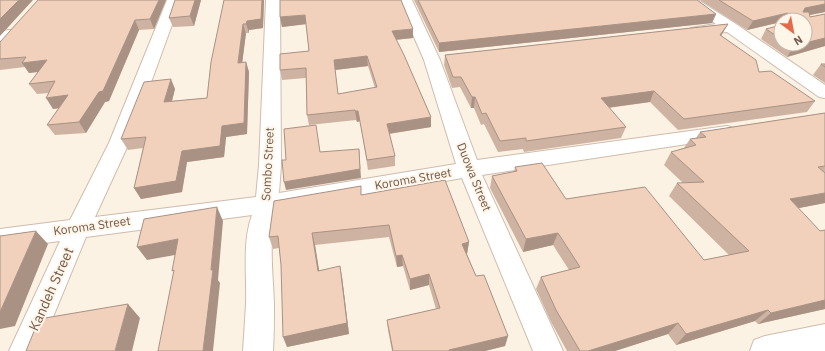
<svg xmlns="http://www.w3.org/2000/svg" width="825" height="351" viewBox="0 0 825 351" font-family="'IBM Plex Sans',sans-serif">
  <rect width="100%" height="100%" fill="#fcf2e3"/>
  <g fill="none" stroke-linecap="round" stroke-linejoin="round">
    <defs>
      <path id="minor" d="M 167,0 L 181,0 L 129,143 L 95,217 L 256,197 L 259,165 L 266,0 L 280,0 L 281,165 L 279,193 L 456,164 L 424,60 L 398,0 L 412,0 L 440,60 L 477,160 L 727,126 L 734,128 L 737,132 L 734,136 L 727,138 L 482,175 L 563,351 L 533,351 L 462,178 L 277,211 C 268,241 273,273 274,304 C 274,320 274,335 273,351 L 243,351 C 244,336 245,320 246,304 C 247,275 242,243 252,215 L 86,237 L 39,351 L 9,351 L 60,241 L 0,249 L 0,229 L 70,220 L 109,143 Z
        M 682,0 L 698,0 L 736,24 L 825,85 L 825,98 L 819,97 L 727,32 L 696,35 L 691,34 L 689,31 L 691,28 L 716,24 Z
        M 11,30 L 16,32 L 19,35 L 16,38 L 0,41 L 0,31 Z
        M 825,324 L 825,351 L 750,351 L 754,340 L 765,336 Z"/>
    </defs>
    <!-- minor casing -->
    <use href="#minor" stroke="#cfbcad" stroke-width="2"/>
    <!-- minor -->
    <use href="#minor" fill="#fff" fill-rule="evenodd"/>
  </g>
  <!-- wall -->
  <path fill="#cfb3a2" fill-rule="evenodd" d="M 166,0 L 154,29 L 139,30 L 109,101 L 105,102 L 86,133 L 55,135 L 47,125 L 59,108 L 53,109 L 49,93 L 37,94 L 29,84 L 38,72 L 29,73 L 25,67 L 0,70 L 0,42 Z
    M 201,0 L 194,26 L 173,27 L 169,18 Z
    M 224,0 L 264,0 L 263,28 L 249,30 L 249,33 L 246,33 L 242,62 L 246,62 L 249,72 L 247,134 L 226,137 L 224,157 L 187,162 L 182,192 L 141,199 L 134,188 L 143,148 L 128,150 L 121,139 L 175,89 L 172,101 L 207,98 Z
    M 414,0 L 697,0 L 716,14 L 712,23 L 439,52 Z
    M 700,0 L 825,0 L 825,12 L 810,15 L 810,17 L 825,14 L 825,46 L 787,57 L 761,39 L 766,29 L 781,25 L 781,44 L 805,44 L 805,20 L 781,20 L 781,22 L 747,30 Z
    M 280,17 L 413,38 L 396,40 L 431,117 L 431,127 L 389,134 L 395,156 L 395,166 L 368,170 L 360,121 L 357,122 L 356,120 L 309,125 L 307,115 L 306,78 L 282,80 L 280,70 L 309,51 L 306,24 L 282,27 ZM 368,66 L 375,88 L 338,94 L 335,70 Z
    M 728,24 L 721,36 L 759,72 L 815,101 L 807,112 L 678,130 L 650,102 L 609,108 L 626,127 L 621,138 L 524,152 L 523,149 L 498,152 L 484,124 L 481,125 L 474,108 L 471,108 L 460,87 L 452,88 L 444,65 L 445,55 Z
    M 821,64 L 825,64 L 825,83 L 813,75 Z
    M 825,113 L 825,203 L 798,208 L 825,309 L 758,324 L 755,321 L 676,345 L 668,334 L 615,351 L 567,351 L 551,322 L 536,289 L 541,277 L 569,270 L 553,245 L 523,252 L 490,188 L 492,176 L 514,172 L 515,167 L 566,199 L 704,260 L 729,255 L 669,196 L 677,183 L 683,183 L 664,165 L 671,152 L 684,148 L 690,139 L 696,138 L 700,132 Z
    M 362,195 L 469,242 L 467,254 L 476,276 L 508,336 L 505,346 L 485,351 L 392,351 L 388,330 L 387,320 L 436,309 L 429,285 L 410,290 L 403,266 L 397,267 L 389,237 L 315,245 L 319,270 L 342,277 L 349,334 L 287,347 L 281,265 L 279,248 L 273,249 L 269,237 Z"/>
  <!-- shaded-wall -->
  <path fill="#a99284" d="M 19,0 L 33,0 L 0,36 L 0,19 Z
    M 159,0 L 166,0 L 154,29 L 150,19 Z
    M 195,0 L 201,0 L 194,26 L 190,16 Z
    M 262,0 L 264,0 L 263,28 L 249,30 L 249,33 L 246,24 L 247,21 Z
    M 825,4 L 825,12 L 799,17 L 805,8 Z
    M 788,13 L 783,20 L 781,20 L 781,22 L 747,30 L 753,21 Z
    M 716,14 L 712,23 L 439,52 L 439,43 Z
    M 305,15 L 307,24 L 282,27 L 280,17 Z
    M 135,20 L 139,30 L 109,101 L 105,102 L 86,133 L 79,122 Z
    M 243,24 L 246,33 L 241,73 L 238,63 Z
    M 728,24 L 722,34 L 715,45 L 720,35 Z
    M 413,29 L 413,38 L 392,40 L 392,31 Z
    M 825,38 L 825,46 L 787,57 L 793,47 L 805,44 L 805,43 Z
    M 367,56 L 368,66 L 335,70 L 334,60 Z
    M 47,60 L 53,70 L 29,73 L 22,63 Z
    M 246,62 L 249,72 L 247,134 L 226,137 L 224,157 L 187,162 L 182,192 L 141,199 L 134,188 L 182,151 L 222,126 Z
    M 171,79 L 175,89 L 169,112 L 164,102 Z
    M 654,91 L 650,102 L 597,109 L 601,98 Z
    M 68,95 L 75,106 L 53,109 L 46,98 Z
    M 472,97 L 475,97 L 474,108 L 471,108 Z
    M 355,111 L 358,111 L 360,121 L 357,122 Z
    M 431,117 L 431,127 L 387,134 L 387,124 Z
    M 359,149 L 361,178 L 286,190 L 284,182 Z
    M 825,193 L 825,203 L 779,212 L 790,199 Z
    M 217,207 L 223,221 L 218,280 L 220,283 L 213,351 L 203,351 Z
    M 36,231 L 48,244 L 15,326 L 0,329 L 0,312 Z
    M 312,233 L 315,245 L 321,282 L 318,271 Z
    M 558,233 L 553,245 L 523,252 L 526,239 Z
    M 178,239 L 186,253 L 147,260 L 137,247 Z
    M 469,242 L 467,254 L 461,255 L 462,244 Z
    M 402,255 L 403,266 L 397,267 L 396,256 Z
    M 340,266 L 342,277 L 349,334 L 287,347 L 283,337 Z
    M 429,274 L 429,285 L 410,290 L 410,279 Z
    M 825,300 L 825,309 L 758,324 L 771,313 Z
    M 128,304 L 140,318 L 132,351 L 115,351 Z
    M 768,310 L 755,321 L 676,345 L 686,334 Z
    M 678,323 L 668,334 L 615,351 L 588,351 Z
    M 508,336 L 505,346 L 485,351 L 449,351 L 449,350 Z"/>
  <!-- building -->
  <path fill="#f1d0bc" stroke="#a99284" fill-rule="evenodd" d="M 0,0 L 19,0 L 0,19 Z
    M 38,0 L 159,0 L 150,19 L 135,20 L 103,91 L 99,92 L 79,122 L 47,125 L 68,95 L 46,98 L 55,81 L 29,84 L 47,60 L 22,63 L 26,57 L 0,59 L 0,42 Z
    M 175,0 L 195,0 L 190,16 L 169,18 Z
    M 224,0 L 262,0 L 261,19 L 247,21 L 246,24 L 243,24 L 238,63 L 246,62 L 244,123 L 222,126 L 220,146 L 182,151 L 176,181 L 134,188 L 146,137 L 121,139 L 144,82 L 171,79 L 164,102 L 207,98 L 211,62 Z
    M 280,0 L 401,0 L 413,29 L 392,31 L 404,55 L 431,117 L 387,124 L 395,156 L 367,160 L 358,111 L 355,111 L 355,110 L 307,115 L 306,68 L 280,70 L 280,54 L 309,51 L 305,15 L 280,17 ZM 367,56 L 377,87 L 338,94 L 334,60 Z
    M 418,0 L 697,0 L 716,14 L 439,43 Z
    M 719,0 L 825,0 L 825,4 L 805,8 L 803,12 L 809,12 L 810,17 L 825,14 L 825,38 L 805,43 L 805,20 L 788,20 L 788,13 L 753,21 Z
    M 728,24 L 720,35 L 756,60 L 759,72 L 771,71 L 815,101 L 684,119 L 654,91 L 601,98 L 626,127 L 526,141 L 526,138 L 500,141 L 486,113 L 482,114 L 475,97 L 472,97 L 461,77 L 453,77 L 445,55 Z
    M 781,25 L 781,39 L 766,29 Z
    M 789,44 L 803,44 L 793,47 Z
    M 821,64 L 825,64 L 825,67 Z
    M 825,113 L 825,166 L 818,167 L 825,173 L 825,193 L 790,199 L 820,231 L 825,230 L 825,300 L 771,313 L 768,310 L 686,334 L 678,323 L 588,351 L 580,351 L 556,310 L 541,277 L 580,267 L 558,233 L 526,239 L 492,176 L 517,171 L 515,167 L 542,163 L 566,199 L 645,187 L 704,260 L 749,251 L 677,183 L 704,182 L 671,152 L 696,145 L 690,139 L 706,137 L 700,132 Z
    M 316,125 L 320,152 L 359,149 L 360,169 L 284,182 L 282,160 L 286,160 L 284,129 Z
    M 445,180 L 469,242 L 462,244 L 476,276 L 484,275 L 508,336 L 449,350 L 449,351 L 393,351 L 387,320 L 440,308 L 429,274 L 410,279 L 402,255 L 396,256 L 389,225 L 312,233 L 318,271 L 340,266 L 347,323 L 283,337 L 281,265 L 278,236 L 269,237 L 274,201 L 361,186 L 361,195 Z
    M 217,207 L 211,270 L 213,270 L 203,351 L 158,351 L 174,270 L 172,271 L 178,239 L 137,247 L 144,219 Z
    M 36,231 L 0,312 L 0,236 Z
    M 128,304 L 115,351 L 26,351 L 39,319 Z"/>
  <g text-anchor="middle" stroke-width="4" stroke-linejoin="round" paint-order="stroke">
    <!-- street labels -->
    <g font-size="12" fill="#74584a" stroke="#fff6ea">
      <text transform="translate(268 164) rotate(-87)" y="4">Sombo Street</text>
      <text transform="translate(474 177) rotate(68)" y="4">Duowa Street</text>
      <text transform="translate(413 179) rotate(-10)" y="4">Koroma Street</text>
      <text transform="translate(92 226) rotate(-8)" y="4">Koroma Street</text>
    </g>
    <!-- near-street labels -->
    <g font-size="14" fill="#74584a" stroke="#fff6ea">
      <text transform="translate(51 289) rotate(-66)" y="5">Kandeh Street</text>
    </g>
  </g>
  <!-- north arrow -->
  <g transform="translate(793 32) rotate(148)"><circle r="19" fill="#fff6ea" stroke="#c7b7aa"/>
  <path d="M0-3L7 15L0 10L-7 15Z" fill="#e46a4a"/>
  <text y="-6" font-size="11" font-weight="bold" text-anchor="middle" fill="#74584a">N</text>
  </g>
</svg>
